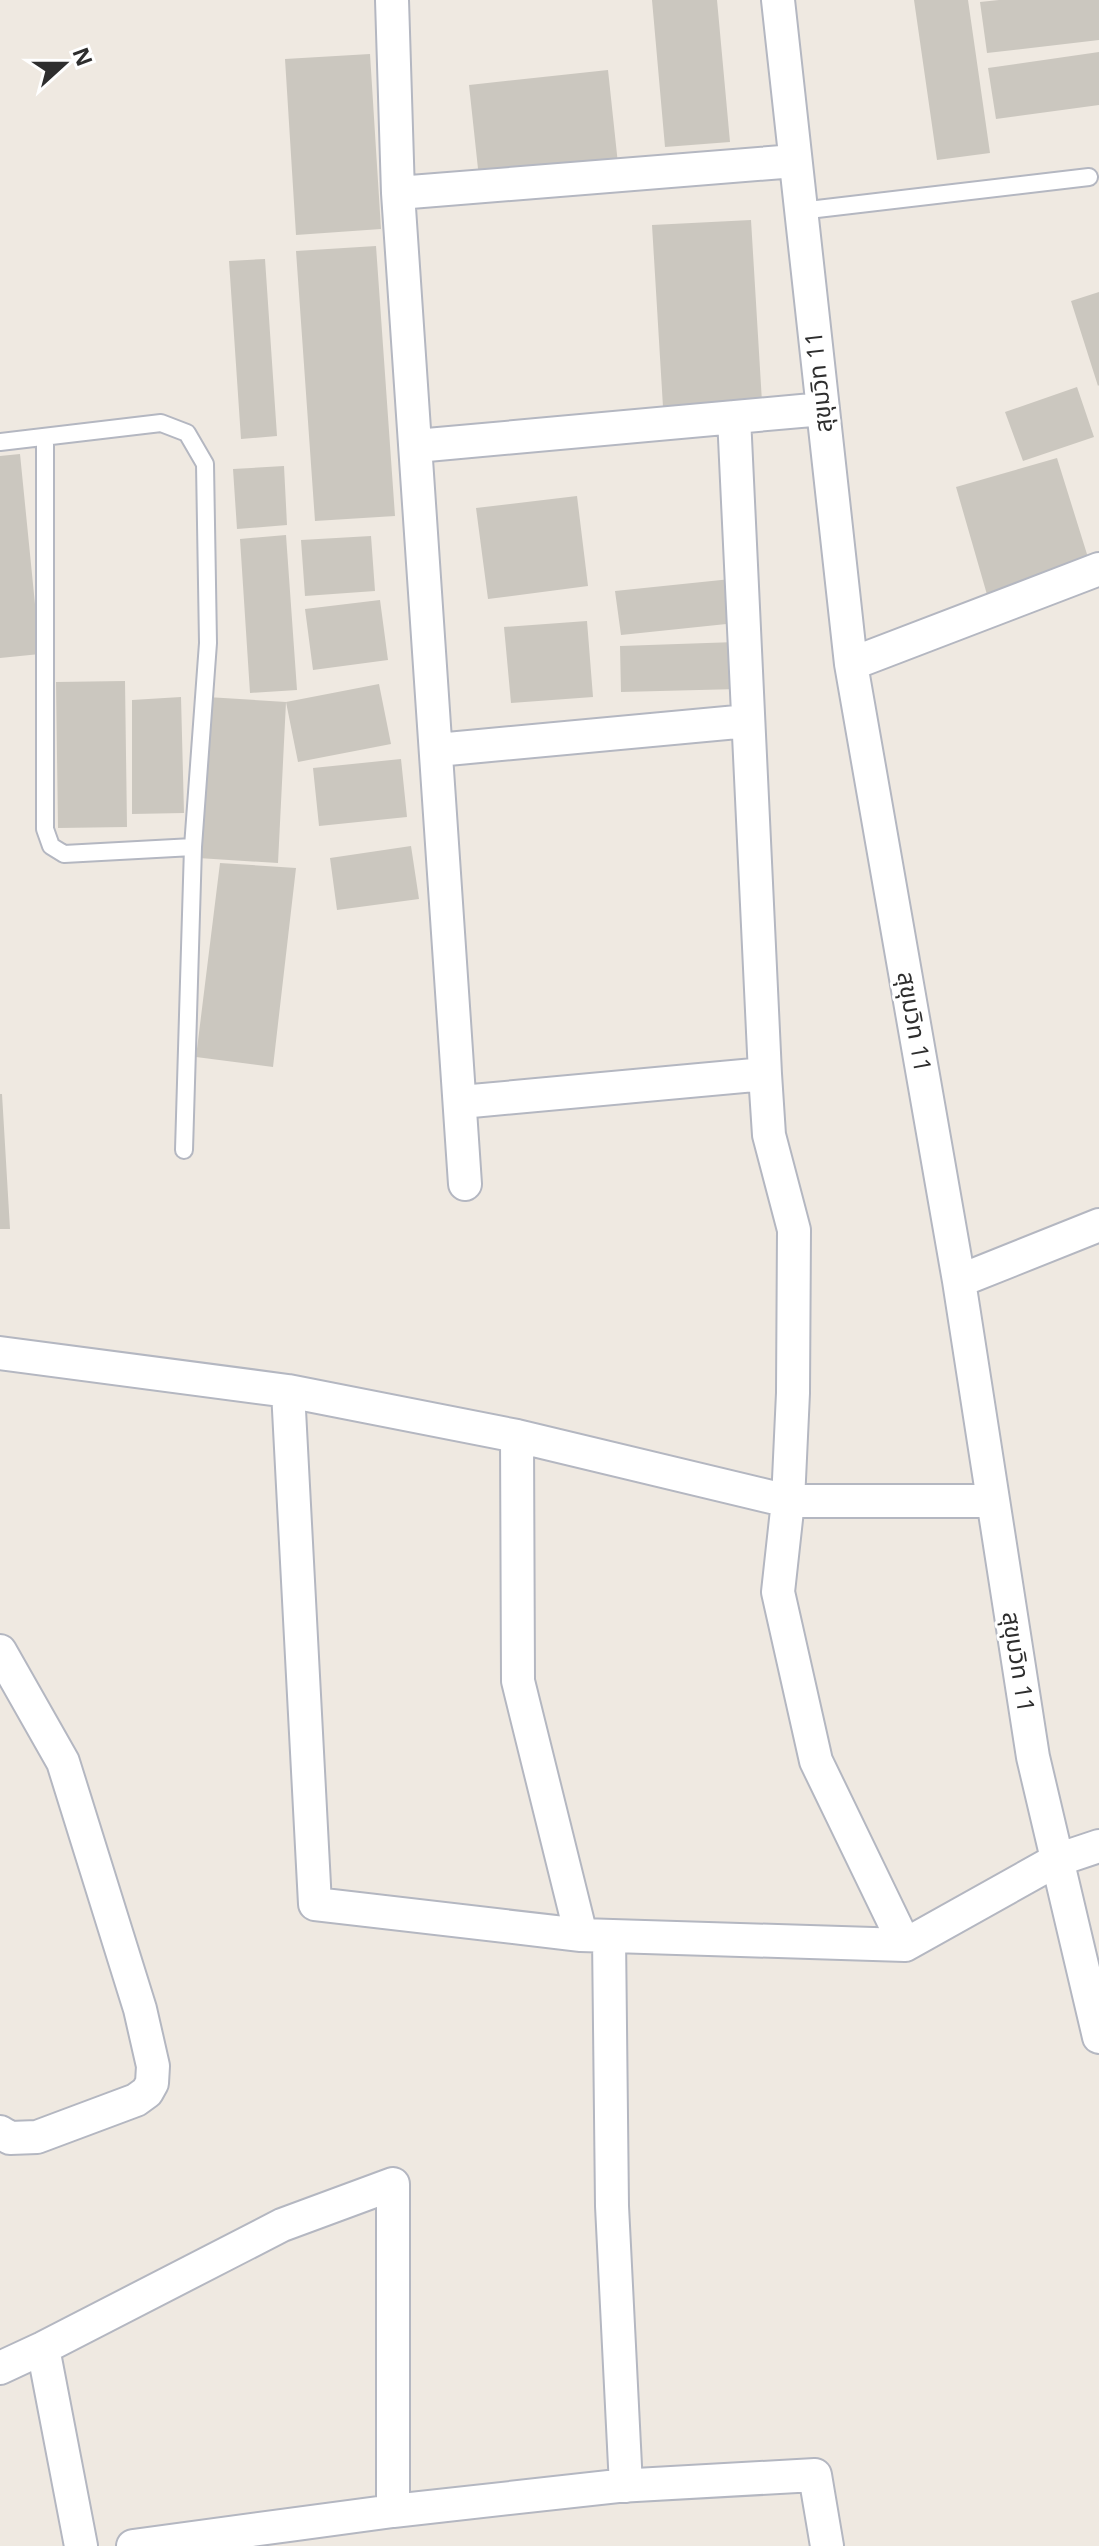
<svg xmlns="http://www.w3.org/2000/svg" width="1099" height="2546" viewBox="0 0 1099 2546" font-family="'Open Sans','Noto Sans Thai',sans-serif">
  <rect width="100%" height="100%" fill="#efe9e1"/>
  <!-- building -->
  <path fill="#cbc7bf" d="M 652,0 L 717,0 L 730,142 L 665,147 Z
    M 914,0 L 968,0 L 990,153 L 937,160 Z
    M 999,0 L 1099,0 L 1099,40 L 987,53 L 980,2 Z
    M 1099,52 L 1099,105 L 996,119 L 988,68 Z
    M 370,54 L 381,229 L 296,235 L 285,59 Z
    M 608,70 L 618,164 L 479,178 L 469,85 Z
    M 751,220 L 762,402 L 663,407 L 652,225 Z
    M 376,246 L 395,516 L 315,521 L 296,251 Z
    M 265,259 L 277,436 L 241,439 L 229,261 Z
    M 1099,292 L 1099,385 L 1098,386 L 1071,301 Z
    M 1077,387 L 1094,437 L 1023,461 L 1005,412 Z
    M 20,454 L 40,654 L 0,658 L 0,456 Z
    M 1057,458 L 1091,567 L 988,598 L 956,487 Z
    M 284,466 L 287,525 L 237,529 L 233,469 Z
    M 577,496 L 588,586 L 488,599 L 476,508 Z
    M 286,535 L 297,690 L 250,693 L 240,539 Z
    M 371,536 L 375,591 L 305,596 L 301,540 Z
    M 731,579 L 736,623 L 621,635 L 615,591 Z
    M 380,600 L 388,660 L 313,670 L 305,609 Z
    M 587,621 L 593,697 L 511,703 L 504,627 Z
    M 736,642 L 738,689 L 621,692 L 620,646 Z
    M 125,681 L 127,827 L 58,828 L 56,682 Z
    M 379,684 L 391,744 L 298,762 L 286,702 Z
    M 181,697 L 184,813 L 132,814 L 132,700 Z
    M 207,697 L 286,702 L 278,863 L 198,858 Z
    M 401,759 L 407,817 L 319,826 L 313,768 Z
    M 411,846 L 419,899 L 337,910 L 330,858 Z
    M 220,863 L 296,868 L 273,1067 L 196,1057 Z
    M 0,1094 L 2,1094 L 10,1229 L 0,1229 Z"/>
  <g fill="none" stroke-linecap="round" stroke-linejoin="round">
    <defs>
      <path id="lane" d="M 800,211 L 1089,177
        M 45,438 L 45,829 L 51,846 L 64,854 L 193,847
        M 0,442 L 161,423 L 187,433 L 205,464 L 208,643 L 193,847 L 184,1150"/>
      <path id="street" d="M 392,0 L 398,193 L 465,1184
        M 778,0 L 851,664 L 959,1281 L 1033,1757 L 1099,2037
        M 398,193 L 795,161
        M 416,446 L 823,409
        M 851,664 L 1099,569
        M 437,750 L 748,721
        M 765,1074 L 769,1135 L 794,1230 L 793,1393 L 788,1501 L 778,1592 L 816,1761 L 905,1945
        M 461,1102 L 765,1074 L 734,417
        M 959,1281 L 1099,1225
        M 0,1353 L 288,1391 L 517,1436 L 788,1501 L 993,1501
        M 288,1391 L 315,1904 L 581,1935 L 905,1945 L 1057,1860 L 1099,1846
        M 517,1436 L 518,1681 L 581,1935
        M 0,1651 L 63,1762 L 140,2009 L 153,2066 L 152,2083 L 147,2092 L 136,2100 L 37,2137 L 10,2138 L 0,2132
        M 609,1936 L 612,2206 L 626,2486
        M 43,2348 L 81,2546
        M 0,2368 L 43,2348 L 282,2225 L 393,2184 L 393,2511
        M 133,2546 L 393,2511 L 618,2486 L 815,2475 L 827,2546"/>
    </defs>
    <!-- lane casing -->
    <use href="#lane" stroke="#b4b7c1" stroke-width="20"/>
    <!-- street casing -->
    <use href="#street" stroke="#b4b7c1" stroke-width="36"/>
    <!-- lane -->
    <use href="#lane" stroke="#fff" stroke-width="16"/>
    <!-- street -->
    <use href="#street" stroke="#fff" stroke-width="32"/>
  </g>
  <g text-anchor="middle" stroke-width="6" stroke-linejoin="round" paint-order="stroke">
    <!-- street labels -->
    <g font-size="24" fill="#2e2e2e" stroke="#fff">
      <text transform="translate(819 382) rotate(-96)" y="8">สุขุมวิท 11</text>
      <text transform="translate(914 1022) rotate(80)" y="8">สุขุมวิท 11</text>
      <text transform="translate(1018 1662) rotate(81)" y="8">สุขุมวิท 11</text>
    </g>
  </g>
  <!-- north arrow -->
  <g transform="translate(64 64) rotate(69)" stroke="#ffffff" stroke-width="6" paint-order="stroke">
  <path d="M0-6L14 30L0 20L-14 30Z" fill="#2e2e2e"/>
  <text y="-12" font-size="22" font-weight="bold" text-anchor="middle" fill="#2e2e2e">N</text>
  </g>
</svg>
